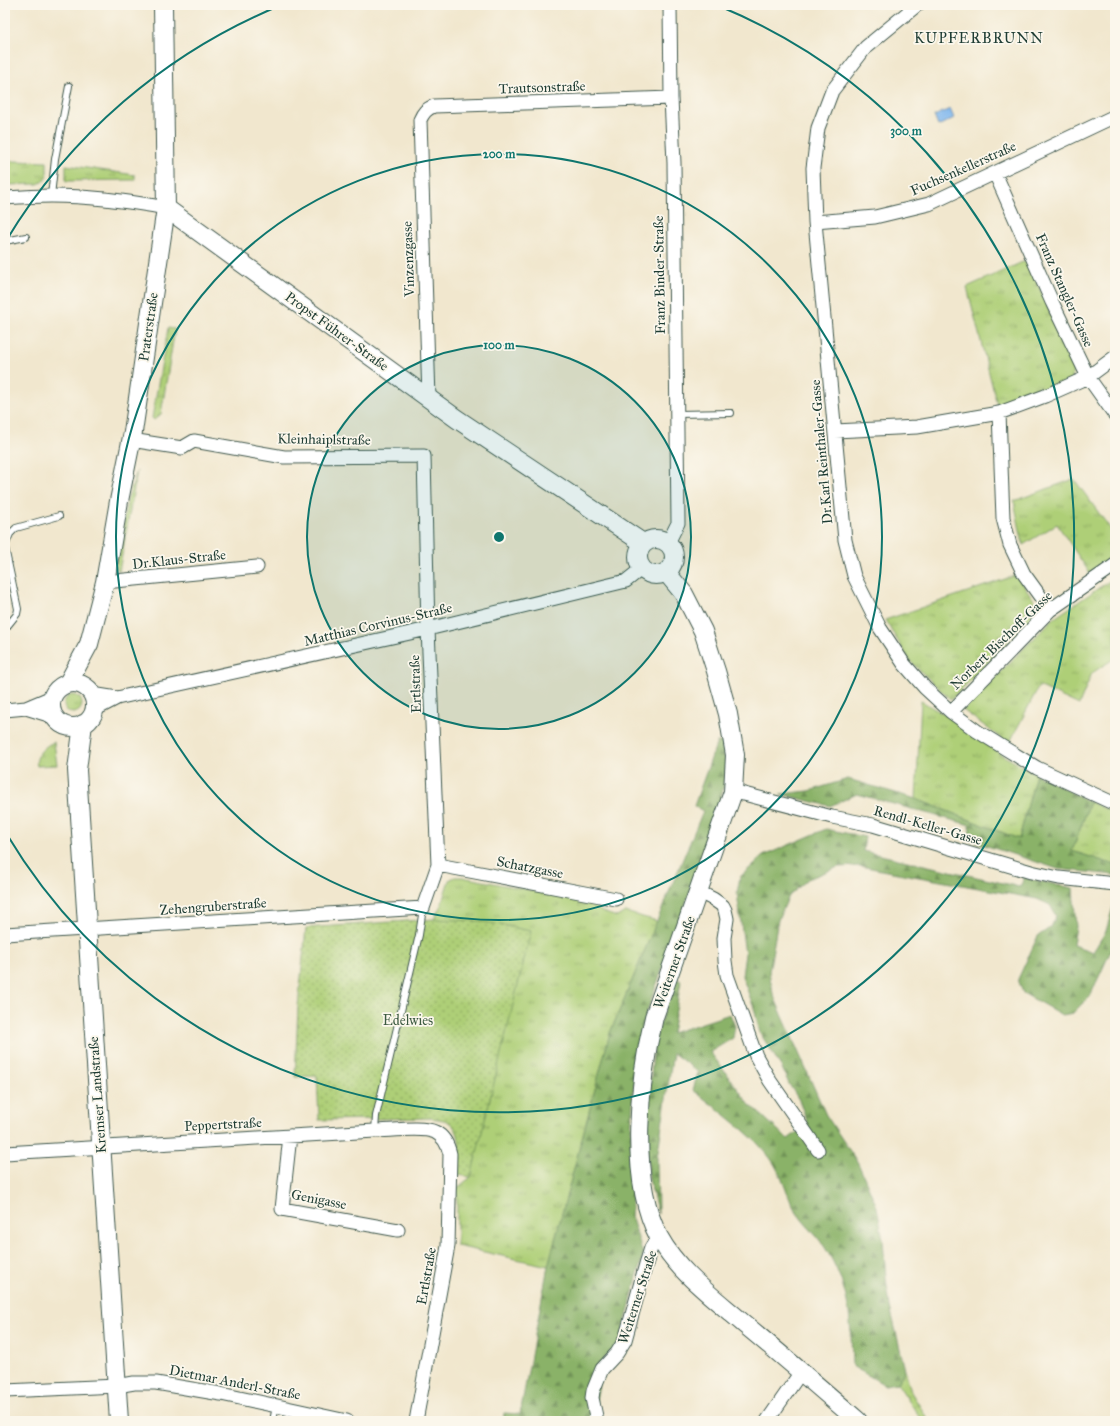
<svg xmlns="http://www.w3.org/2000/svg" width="1120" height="1426" viewBox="0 0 1120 1426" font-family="'IM FELL Great Primer',serif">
  <defs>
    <pattern id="grass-tufts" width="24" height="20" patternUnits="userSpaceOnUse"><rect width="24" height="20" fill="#aecf77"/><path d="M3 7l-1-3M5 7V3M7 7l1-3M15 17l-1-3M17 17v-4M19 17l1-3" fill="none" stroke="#8da962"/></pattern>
    <pattern id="forest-firs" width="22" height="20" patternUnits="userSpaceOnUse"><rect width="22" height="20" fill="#8ab268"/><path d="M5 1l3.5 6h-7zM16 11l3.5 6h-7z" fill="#709256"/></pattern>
    <pattern id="garden-dots" width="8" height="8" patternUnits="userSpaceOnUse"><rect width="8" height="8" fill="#aecf77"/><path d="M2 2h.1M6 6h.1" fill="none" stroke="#8da962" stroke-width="1.8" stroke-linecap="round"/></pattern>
  </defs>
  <rect width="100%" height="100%" fill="#fbf7ec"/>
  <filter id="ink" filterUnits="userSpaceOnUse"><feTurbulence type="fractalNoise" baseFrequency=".025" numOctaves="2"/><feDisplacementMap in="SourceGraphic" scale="8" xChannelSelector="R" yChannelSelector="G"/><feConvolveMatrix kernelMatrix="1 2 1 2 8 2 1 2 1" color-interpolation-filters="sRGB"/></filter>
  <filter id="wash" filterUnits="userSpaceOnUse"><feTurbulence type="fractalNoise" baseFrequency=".012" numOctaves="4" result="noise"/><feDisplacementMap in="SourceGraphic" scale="16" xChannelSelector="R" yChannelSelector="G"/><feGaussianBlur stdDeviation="0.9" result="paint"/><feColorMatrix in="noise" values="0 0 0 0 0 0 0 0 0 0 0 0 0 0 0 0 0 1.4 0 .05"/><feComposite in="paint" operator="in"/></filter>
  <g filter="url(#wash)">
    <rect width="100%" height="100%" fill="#f1e7ce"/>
    <!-- grass -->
    <path fill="url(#grass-tufts)" stroke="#668656" d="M 12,161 L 47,162 L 47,176 L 44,181 L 38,184 L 5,185 L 5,162 Z
      M 66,165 L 135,175 L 135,180 L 66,181 Z
      M 1027,260 L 1074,366 L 1072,379 L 998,408 L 967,287 Z
      M 168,328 L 175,329 L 161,414 L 154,420 L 152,418 Z
      M 137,471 L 119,572 L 115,566 L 127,501 Z
      M 1074,479 L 1115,535 L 1115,558 L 1091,575 L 1057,524 L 1023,545 L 1014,501 Z
      M 1017,575 L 1040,609 L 951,700 L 910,661 L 885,620 Z
      M 1115,577 L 1115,658 L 1092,673 L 1079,705 L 1039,686 L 1009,744 L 963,710 L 1053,619 Z
      M64 704a9 9 0 1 1 18 0a9 9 0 1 1-18 0Z
      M 921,701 L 947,716 L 1002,755 L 1036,774 L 1019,839 L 916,799 Z
      M 54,742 L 57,765 L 37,766 C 34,756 45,745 54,742 Z
      M 1090,802 L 1115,813 L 1115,865 L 1072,851 Z
      M 455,877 L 462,877 L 591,902 L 602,912 L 617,917 L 625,912 L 657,921 L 610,1033 L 548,1266 L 457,1246 L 457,1188 L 471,1177 L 434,919 L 441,905 L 449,880 Z
      M 905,1370 L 911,1392 L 929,1421 L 922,1421 L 897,1383 Z"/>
    <!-- forest -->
    <path fill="url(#forest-firs)" stroke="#54784e" d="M 717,742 L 722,742 L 726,765 L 723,790 L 715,822 L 646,1014 L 639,1039 L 635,1066 L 631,1133 L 631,1158 L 633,1182 L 631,1216 L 643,1254 L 621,1339 L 604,1359 L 592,1421 L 503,1421 L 504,1413 L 520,1414 L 548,1266 L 610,1033 L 703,811 L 694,806 Z
      M 1036,774 L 1090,802 L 1072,851 L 1115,865 L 1115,875 L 1058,869 L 969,840 L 970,825 L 857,794 L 830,806 L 780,794 L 809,791 L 848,779 L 916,799 L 1019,839 Z
      M 826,829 L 865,837 L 863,851 L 1020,887 L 1024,878 L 1073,888 L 1076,927 L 1073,945 L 1093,952 L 1106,931 L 1115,900 L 1115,942 L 1090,996 L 1073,1013 L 1062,1015 L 1023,993 L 1018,979 L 1038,936 L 1051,927 L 1056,916 L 1050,905 L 1037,899 L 860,866 L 838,867 L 808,879 L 789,896 L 778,920 L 769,972 L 773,994 L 826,1115 L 858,1163 L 877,1207 L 883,1240 L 886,1278 L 890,1307 L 905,1370 L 897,1383 L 885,1385 L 852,1366 C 851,1319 850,1287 824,1246 C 816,1234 805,1225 797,1213 C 788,1199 785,1184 777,1169 C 763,1141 718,1110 693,1090 L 698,1072 L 673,1053 L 657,1158 L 658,1214 L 649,1179 L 646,1133 L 654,1043 L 675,978 L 681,981 L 672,1033 L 730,1014 L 735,1026 L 733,1038 L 710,1052 L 749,1104 L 788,1139 L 808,1124 L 799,1100 L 789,1084 L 782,1068 L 760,1033 L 754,1008 L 742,976 L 745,954 L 737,893 L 740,877 L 763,856 Z"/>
    <!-- garden -->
    <path fill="url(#garden-dots)" stroke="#668656" d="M 434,919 L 480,921 L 531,931 L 471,1177 L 457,1175 C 458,1158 466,1127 444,1120 C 440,1119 435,1119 431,1118 L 319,1120 L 317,1076 L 295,1077 L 298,1006 L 306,928 Z"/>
    <!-- water -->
    <path fill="#7db5ed" stroke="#4e7990" d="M 950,109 L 954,118 L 938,126 L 934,116 Z"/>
  </g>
  <g filter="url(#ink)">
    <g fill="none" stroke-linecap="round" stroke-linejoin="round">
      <defs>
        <path id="lane" d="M 51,196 L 55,159 L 69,86
          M 5,241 L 26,237
          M 677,414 L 731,413
          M 5,546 L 10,534 L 16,528 L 59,516
          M 5,548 L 18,609 L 17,614 L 5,629
          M 375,1131 L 376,1116 L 419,935 L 423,908
          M 273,1421 L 276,1406"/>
        <path id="street" d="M 917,5 L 866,47 L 832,91 L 818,128 L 813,168 L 815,222 L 845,540 L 854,576 L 880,628 L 904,664 L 925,688 L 951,712 L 977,731 L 1006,749 L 1037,768 L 1115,804
          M 995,173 L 1052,302 L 1088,377 L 1115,415
          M 5,198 C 20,197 36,196 51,196 C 89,196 128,201 166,208
          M 815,222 L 875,217 L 929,204 L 1115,116
          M 429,398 L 420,120 C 423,113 426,109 434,106 L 671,98
          M 999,413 L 1003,518 L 1010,545 L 1024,574 L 1050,610
          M 835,431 L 917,427 L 999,413 L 1045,396 L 1088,377 L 1115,357
          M 668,543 L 678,523 L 674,163 L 671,98 L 670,5
          M 105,582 L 257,567
          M 92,694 L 117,698
          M 26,708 L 55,717
          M 5,710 L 26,708 L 52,697
          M 94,710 L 117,698 L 428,629 L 626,581 L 641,569
          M 951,712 L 1050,610 L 1115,565
          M 733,792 L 744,794 L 832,817 L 873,825 L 1031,872 L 1059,878 L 1115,884
          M 438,865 L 616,899
          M 699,892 L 713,899 L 723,906 L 725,910 L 727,919 L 724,938 L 725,961 L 727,975 L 756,1056 L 770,1081 L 818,1150
          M 5,934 L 423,908 L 438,865 L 428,629 L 424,456 L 284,457 L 194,441 L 182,448 L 131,440
          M 290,1136 L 282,1209 L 398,1230
          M 5,1153 L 375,1131 C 389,1131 423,1126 435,1132 C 443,1136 448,1145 450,1154 L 448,1246 L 416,1421
          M 5,1391 L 117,1386 L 134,1383 L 156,1383 L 221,1394 L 347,1421
          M 597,1421 L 592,1398 L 593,1391 L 602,1369 L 617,1353 L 625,1340 L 646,1264 L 651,1248 L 659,1236
          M 767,1421 L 801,1372"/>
        <path id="secondary" d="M 166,208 L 457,419 L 643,543
          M638 557a18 18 0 1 1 36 0a18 18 0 1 1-36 0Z
          M 666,572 L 684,594 L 703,631 L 716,671 L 728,714 L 735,755 L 733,792 L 654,1017 C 639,1079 628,1179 659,1237 C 678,1272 713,1297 743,1323 C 782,1355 820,1388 858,1421
          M 68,683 L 89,644 L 105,582 L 119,501 L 133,432 L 166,208 L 163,5
          M51 705a22 22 0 1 1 44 0a22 22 0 1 1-44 0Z
          M 83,724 L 77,770 L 119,1421"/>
      </defs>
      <!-- lane casing -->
      <use href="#lane" stroke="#3e564b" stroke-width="8"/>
      <!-- street casing -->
      <use href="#street" stroke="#3e564b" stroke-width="15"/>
      <!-- secondary casing -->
      <use href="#secondary" stroke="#3e564b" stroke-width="20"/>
      <!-- lane -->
      <use href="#lane" stroke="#fff" stroke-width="6"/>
      <!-- street -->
      <use href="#street" stroke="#fff" stroke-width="13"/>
      <!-- secondary -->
      <use href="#secondary" stroke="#fff" stroke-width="18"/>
    </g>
  </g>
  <!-- distance rings -->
  <circle cx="499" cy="537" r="192" fill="#0f766e" fill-opacity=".12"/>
  <g fill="none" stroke="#0f766e" stroke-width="2">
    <circle cx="499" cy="537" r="192"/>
    <circle cx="499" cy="537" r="383"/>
    <path d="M6 241A575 575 0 0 1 279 6M719 6A575 575 0 1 1 6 833"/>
  </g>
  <g text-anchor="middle" stroke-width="3.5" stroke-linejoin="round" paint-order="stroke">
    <!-- street labels -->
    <g font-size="14" fill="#1f3d34" stroke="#fbf7ec">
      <text transform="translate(542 87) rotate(-2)" y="5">Trautsonstraße</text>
      <text transform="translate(963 168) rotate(-24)" y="5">Fuchsenkellerstraße</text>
      <text transform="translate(408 259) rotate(-92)" y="5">Vinzenzgasse</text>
      <text transform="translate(659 275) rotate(-91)" y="5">Franz Binder-Straße</text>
      <text transform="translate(1065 290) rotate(66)" y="5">Franz Stangler-Gasse</text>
      <text transform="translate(148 327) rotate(-82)" y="5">Praterstraße</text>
      <text transform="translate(337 331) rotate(36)" y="5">Propst Führer-Straße</text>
      <text transform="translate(324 439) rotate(1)" y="5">Kleinhaiplstraße</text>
      <text transform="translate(821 452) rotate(-95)" y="5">Dr.Karl Reinthaler-Gasse</text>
      <text transform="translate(179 559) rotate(-6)" y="5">Dr.Klaus-Straße</text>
      <text transform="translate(378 624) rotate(-13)" y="5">Matthias Corvinus-Straße</text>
      <text transform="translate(1001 640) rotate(-44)" y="5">Norbert Bischoff-Gasse</text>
      <text transform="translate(415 684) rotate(-92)" y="5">Ertlstraße</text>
      <text transform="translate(928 825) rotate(16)" y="5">Rendl-Keller-Gasse</text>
      <text transform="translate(530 867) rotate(11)" y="5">Schatzgasse</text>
      <text transform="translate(213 906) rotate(-4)" y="5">Zehengruberstraße</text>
      <text transform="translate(674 962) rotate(-70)" y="5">Weiterner Straße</text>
      <text transform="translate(97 1095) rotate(-94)" y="5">Kremser Landstraße</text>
      <text transform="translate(223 1124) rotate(-3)" y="5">Peppertstraße</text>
      <text transform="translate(319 1199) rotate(11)" y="5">Genigasse</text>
      <text transform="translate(426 1276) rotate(-80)" y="5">Ertlstraße</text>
      <text transform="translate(637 1297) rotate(-72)" y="5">Weiterner Straße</text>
      <text transform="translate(235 1382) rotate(11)" y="5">Dietmar Anderl-Straße</text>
    </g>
    <!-- park labels -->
    <g font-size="14" fill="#3c5a41" stroke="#fbf7ec">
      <text x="408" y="1025">Edelwies</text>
    </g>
    <!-- neighbourhood labels -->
    <g font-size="15" letter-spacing="1" fill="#1f3d34" stroke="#fbf7ec">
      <text x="979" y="43">KUPFERBRUNN</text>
    </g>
  </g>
  <circle cx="499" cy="537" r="6" fill="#0f766e" stroke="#fbf7ec" stroke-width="2"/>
  <g font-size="12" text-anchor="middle" font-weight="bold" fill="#0f766e" stroke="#fbf7ec" stroke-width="3.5" stroke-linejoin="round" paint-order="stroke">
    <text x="906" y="135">300 m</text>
    <text x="499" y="158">200 m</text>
    <text x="499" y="349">100 m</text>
  </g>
  <!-- margin -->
  <rect width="1120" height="1426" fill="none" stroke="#fbf7ec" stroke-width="20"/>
</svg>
